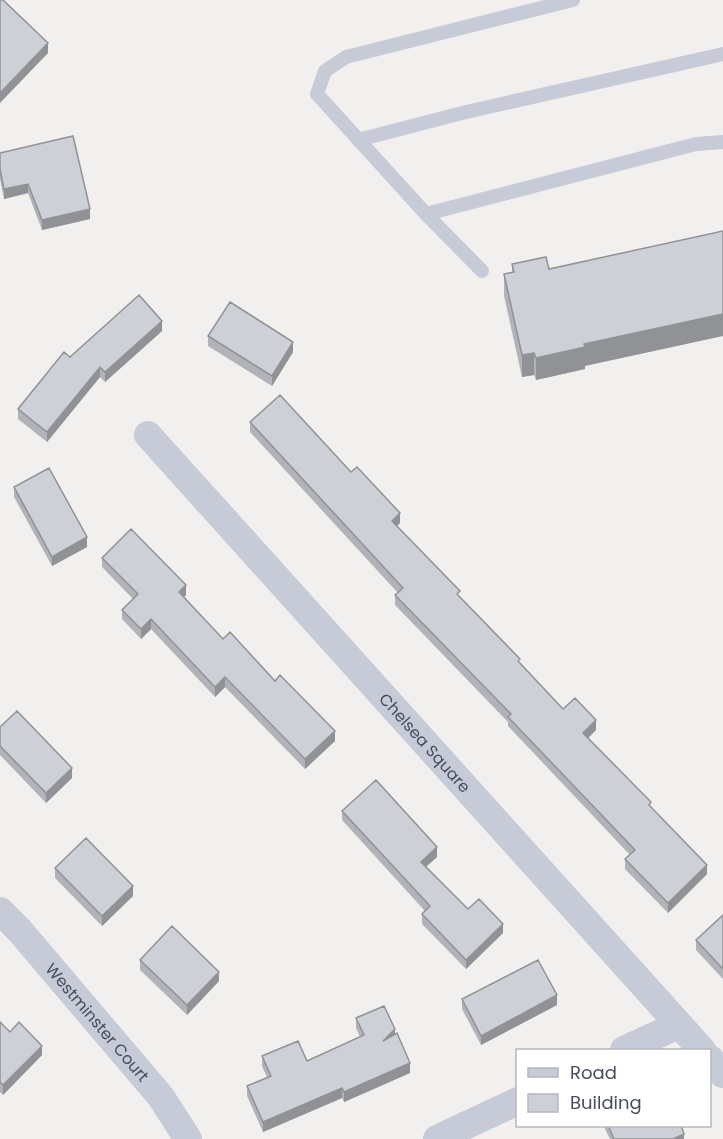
<svg xmlns="http://www.w3.org/2000/svg" width="723" height="1139" viewBox="0 0 723 1139" font-family="Poppins,sans-serif">
  <rect width="100%" height="100%" fill="#f2f0ef"/>
  <g fill="none" stroke-linecap="round" stroke-linejoin="round">
    <!-- lane -->
    <path stroke="#c6cbd7" stroke-width="14" d="M 573,0 L 346,57 L 325,71 L 317,94 L 426,214 L 696,144 L 723,142
      M 358,140 L 466,112 L 723,54
      M 426,214 L 482,271"/>
    <!-- street -->
    <g stroke="#c6cbd7" stroke-width="28">
      <path id="s1" d="M 148,435 L 702,1050"/>
      <path id="s2" d="M 0,911 L 20,931 L 161,1097 L 188,1139"/>
      <path d="M 624,1050 L 678,1025"/>
      <path d="M 710,1059 L 723,1074"/>
      <path d="M 437,1139 L 518,1101"/>
    </g>
  </g>
  <!-- wall -->
  <path fill="#b1b3b9" d="M 0,153 L 90,219 L 42,230 L 28,193 L 4,199 L 0,179 Z
    M 512,264 L 549,269 L 585,366 L 585,369 L 536,380 L 534,375 L 522,377 L 504,296 L 504,274 L 512,272 Z
    M 162,331 L 105,382 L 100,377 L 47,442 L 18,419 L 18,409 L 70,357 Z
    M 208,336 L 293,352 L 272,386 L 208,346 Z
    M 250,422 L 351,472 L 400,523 L 397,526 L 520,664 L 563,709 L 596,730 L 588,738 L 651,807 L 707,874 L 668,913 L 625,869 L 625,859 L 630,855 L 508,726 L 508,722 L 395,605 L 395,595 L 398,593 L 250,432 Z
    M 14,487 L 87,547 L 52,566 L 14,497 Z
    M 102,558 L 186,595 L 184,597 L 223,639 L 275,681 L 335,741 L 305,769 L 225,687 L 215,697 L 151,629 L 141,639 L 122,619 L 122,610 L 133,599 L 102,567 Z
    M 0,727 L 72,778 L 46,803 L 0,755 Z
    M 342,811 L 437,857 L 426,867 L 468,909 L 503,933 L 466,969 L 422,924 L 422,914 L 425,911 L 342,820 Z
    M 55,868 L 133,896 L 102,926 L 55,878 Z
    M 723,915 L 723,979 L 696,950 L 696,940 Z
    M 140,960 L 219,981 L 187,1015 L 140,970 Z
    M 462,999 L 557,1005 L 481,1045 L 462,1009 Z
    M 356,1018 L 395,1034 L 410,1073 L 344,1102 L 342,1098 L 263,1132 L 247,1096 L 247,1086 L 267,1077 L 262,1066 L 262,1056 L 307,1061 L 360,1037 L 356,1028 Z
    M 0,1022 L 10,1032 L 42,1055 L 3,1095 L 0,1092 Z
    M 605,1125 L 681,1125 L 684,1139 L 610,1139 L 605,1129 Z"/>
  <!-- shaded-wall -->
  <path fill="#909296" d="M 48,43 L 48,53 L 0,103 L 0,93 Z
    M 28,184 L 28,193 L 4,199 L 4,189 Z
    M 90,209 L 90,219 L 42,230 L 42,220 Z
    M 723,314 L 723,336 L 585,366 L 585,369 L 536,380 L 536,358 L 584,344 Z
    M 162,321 L 162,331 L 105,382 L 105,372 Z
    M 293,342 L 293,352 L 272,386 L 272,376 Z
    M 534,353 L 534,375 L 522,377 L 522,355 Z
    M 100,367 L 100,377 L 47,442 L 47,432 Z
    M 400,513 L 400,523 L 392,531 L 392,521 Z
    M 87,537 L 87,547 L 52,566 L 52,557 Z
    M 186,585 L 186,595 L 179,602 L 179,592 Z
    M 151,619 L 151,629 L 141,639 L 141,629 Z
    M 225,677 L 225,687 L 215,697 L 215,687 Z
    M 596,720 L 596,730 L 583,743 L 583,733 Z
    M 335,731 L 335,741 L 305,769 L 305,759 Z
    M 72,768 L 72,778 L 46,803 L 46,793 Z
    M 437,847 L 437,857 L 421,871 L 421,862 Z
    M 707,865 L 707,874 L 668,913 L 668,903 Z
    M 133,886 L 133,896 L 102,926 L 102,916 Z
    M 503,924 L 503,933 L 466,969 L 466,960 Z
    M 219,972 L 219,981 L 187,1015 L 187,1005 Z
    M 557,995 L 557,1005 L 481,1045 L 481,1036 Z
    M 395,1029 L 395,1039 L 383,1041 Z
    M 42,1046 L 42,1055 L 3,1095 L 3,1085 Z
    M 410,1063 L 410,1073 L 344,1102 L 344,1092 Z
    M 342,1088 L 342,1098 L 263,1132 L 263,1122 Z
    M 684,1134 L 684,1139 L 673,1139 Z"/>
  <!-- building -->
  <path fill="#ced0d7" stroke="#909296" stroke-width="1.5" d="M 0,0 L 3,0 L 48,43 L 0,93 Z
    M 73,136 L 90,209 L 42,220 L 28,184 L 4,189 L 0,169 L 0,153 Z
    M 723,231 L 723,314 L 584,344 L 585,347 L 536,358 L 534,353 L 522,355 L 504,274 L 514,272 L 512,264 L 546,257 L 549,269 Z
    M 139,295 L 162,321 L 105,372 L 100,367 L 47,432 L 18,409 L 64,352 L 70,357 Z
    M 230,302 L 293,342 L 272,376 L 208,336 Z
    M 280,395 L 351,472 L 357,467 L 400,513 L 392,521 L 460,591 L 457,594 L 520,659 L 518,661 L 563,709 L 575,698 L 596,720 L 583,733 L 651,802 L 649,805 L 707,865 L 668,903 L 625,859 L 635,850 L 508,717 L 511,714 L 395,595 L 403,588 L 250,422 Z
    M 49,468 L 87,537 L 52,557 L 14,487 Z
    M 131,529 L 186,585 L 179,592 L 223,639 L 230,632 L 275,681 L 280,675 L 335,731 L 305,759 L 225,677 L 215,687 L 151,619 L 141,629 L 122,610 L 138,594 L 102,558 Z
    M 17,711 L 72,768 L 46,793 L 0,746 L 0,727 Z
    M 376,780 L 437,847 L 421,862 L 468,909 L 479,899 L 503,924 L 466,960 L 422,914 L 430,906 L 342,811 Z
    M 86,838 L 133,886 L 102,916 L 55,868 Z
    M 723,915 L 723,969 L 696,940 Z
    M 172,926 L 219,972 L 187,1005 L 140,960 Z
    M 538,960 L 557,995 L 481,1036 L 462,999 Z
    M 384,1006 L 395,1029 L 383,1041 L 397,1033 L 410,1063 L 344,1092 L 342,1088 L 263,1122 L 247,1086 L 271,1076 L 262,1056 L 298,1041 L 307,1061 L 364,1035 L 356,1018 Z
    M 0,1022 L 10,1032 L 19,1022 L 42,1046 L 3,1085 L 0,1082 Z
    M 608,1125 L 681,1125 L 684,1134 L 673,1139 L 614,1139 Z"/>
  <g text-anchor="middle" stroke-width="4.5" stroke-linejoin="round" paint-order="stroke">
    <!-- street labels -->
    <g font-size="16" fill="#474d5d" stroke="#fff">
      <text dy="6" stroke="none"><textPath href="#s1" startOffset="414">Chelsea Square</textPath></text>
      <text dy="6" stroke="none"><textPath href="#s2" startOffset="148">Westminster Court</textPath></text>
    </g>
  </g>
  <!-- legend -->
  <rect x="516" y="1049" width="195" height="78" fill="#ffffff" stroke="#b5b8be" stroke-width="1.5"/>
  <rect x="528" y="1068" width="30" height="9" fill="#c6cbd7" stroke="#b5b8be" stroke-width="1.5"/>
  <text x="570" y="1079" font-size="18" fill="#474d5d">Road</text>
  <rect x="528" y="1094" width="30" height="18" fill="#ced0d7" stroke="#b5b8be" stroke-width="1.5"/>
  <text x="570" y="1109" font-size="18" fill="#474d5d">Building</text>
</svg>
